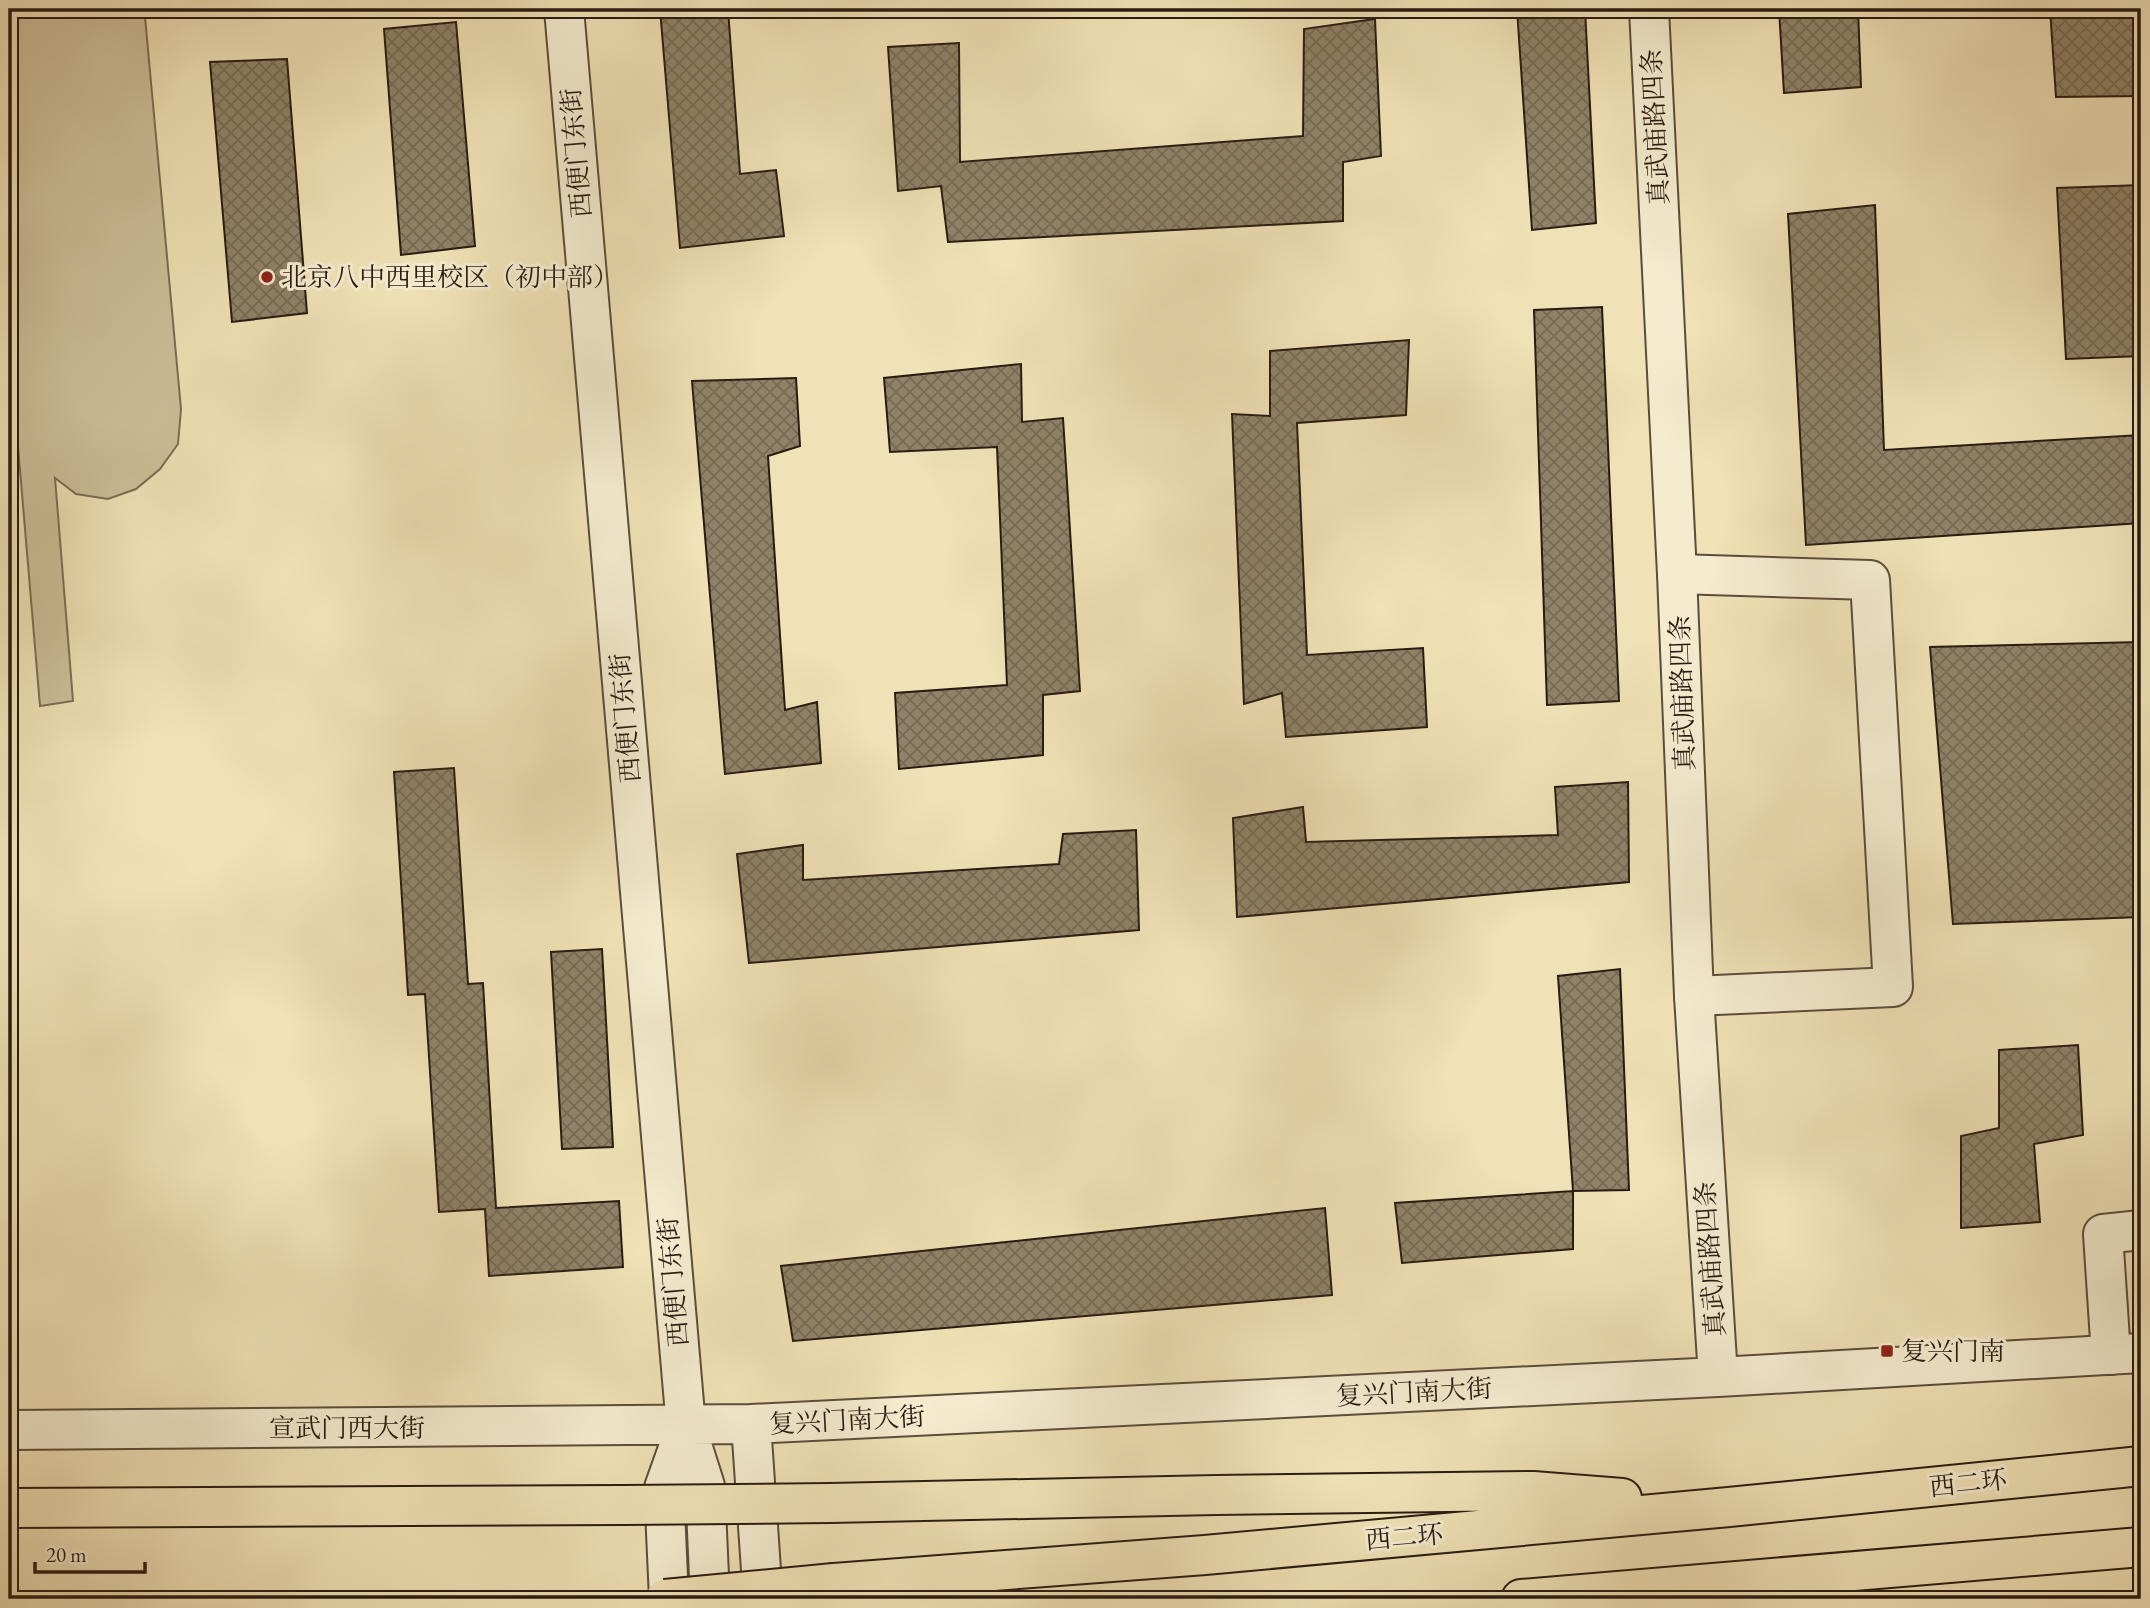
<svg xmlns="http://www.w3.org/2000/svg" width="2150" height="1608" viewBox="0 0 2150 1608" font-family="'EB Garamond','Noto Serif SC',serif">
  <defs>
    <pattern id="building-cross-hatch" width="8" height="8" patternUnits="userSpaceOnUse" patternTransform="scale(1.75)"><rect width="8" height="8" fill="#908268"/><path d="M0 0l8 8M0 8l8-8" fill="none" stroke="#766a54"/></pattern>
  </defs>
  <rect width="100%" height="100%" fill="#f0e2b6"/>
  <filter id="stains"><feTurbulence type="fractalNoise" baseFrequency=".00286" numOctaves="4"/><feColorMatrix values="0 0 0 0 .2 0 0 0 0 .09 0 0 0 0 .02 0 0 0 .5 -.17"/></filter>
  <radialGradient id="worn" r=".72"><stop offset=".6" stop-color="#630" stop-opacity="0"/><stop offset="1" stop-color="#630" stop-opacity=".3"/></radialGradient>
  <!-- green -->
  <path fill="#cec09a" stroke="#7c6e56" stroke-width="2" d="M 9,9 L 139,9 L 145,17 L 181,409 L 178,444 L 160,469 L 136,489 L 108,499 L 76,494 L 55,478 L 73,701 L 40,706 L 9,340 Z"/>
  <!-- building -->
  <path fill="url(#building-cross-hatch)" stroke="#291b13" stroke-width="2" d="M 660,9 L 728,9 L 740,174 L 776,170 L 784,236 L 680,248 Z
    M 1517,9 L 1585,9 L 1596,223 L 1532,230 Z
    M 1779,9 L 1858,9 L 1861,87 L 1784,93 Z
    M 2050,9 L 2141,9 L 2141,96 L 2056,97 Z
    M 1375,19 L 1381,156 L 1343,162 L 1343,221 L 948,242 L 941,186 L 898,191 L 888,47 L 959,43 L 960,162 L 1303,136 L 1304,29 Z
    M 456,22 L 475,246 L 401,255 L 384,29 Z
    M 287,59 L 307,313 L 232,322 L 210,62 Z
    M 2141,185 L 2141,356 L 2066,359 L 2057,188 Z
    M 1875,205 L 1884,450 L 2141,435 L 2141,523 L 1806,545 L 1788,214 Z
    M 1602,307 L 1619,701 L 1547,705 L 1534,310 Z
    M 1409,340 L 1406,415 L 1297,423 L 1307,655 L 1423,648 L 1427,727 L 1286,737 L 1282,693 L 1244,704 L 1232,414 L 1270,416 L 1270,351 Z
    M 1021,364 L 1022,422 L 1063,418 L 1080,691 L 1043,695 L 1043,755 L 899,769 L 895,693 L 1007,685 L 997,447 L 890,452 L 884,378 Z
    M 796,378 L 800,446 L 768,456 L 785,710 L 817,702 L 821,763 L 725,774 L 692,381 Z
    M 2141,642 L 2141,917 L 1953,924 L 1930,647 Z
    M 454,768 L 468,984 L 483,983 L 496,1208 L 619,1201 L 623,1267 L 489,1276 L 485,1209 L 439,1212 L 425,994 L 408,995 L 394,772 Z
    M 1628,782 L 1629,882 L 1237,917 L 1233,818 L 1303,807 L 1306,842 L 1558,835 L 1555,787 Z
    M 1136,830 L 1139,930 L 749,963 L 737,854 L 803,845 L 803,880 L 1059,864 L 1063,834 Z
    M 602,949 L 613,1147 L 562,1149 L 551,952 Z
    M 1620,969 L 1629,1190 L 1573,1191 L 1558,976 Z
    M 2078,1045 L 2083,1135 L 2034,1144 L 2040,1222 L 1961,1228 L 1961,1136 L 1999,1128 L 1999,1050 Z
    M 1573,1191 L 1573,1249 L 1402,1263 L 1395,1203 Z
    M 1325,1208 L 1332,1295 L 793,1341 L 781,1266 Z"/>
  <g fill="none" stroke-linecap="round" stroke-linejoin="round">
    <defs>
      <path id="minor" d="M 1677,574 L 1870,580 L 1893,987 L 1694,996
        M 2111,1355 L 2103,1234 L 2141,1230"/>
      <path id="tertiary" d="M 564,9 L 686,1426 L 705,1486 L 710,1599
        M 1649,9 L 1677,574 L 1694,996 L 1718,1377
        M 751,1424 L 763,1599
        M 9,1430 L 751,1424 L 1718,1377 L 2141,1353
        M 669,1599 L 664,1488 L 686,1426"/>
      <path id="trunk" d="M 830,1503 L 1216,1495 L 1533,1491 L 1622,1498
        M 9,1508 L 623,1505
        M 834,1583 L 1205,1555 L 1729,1507 L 2141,1466
        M 1521,1599 L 2141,1547"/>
    </defs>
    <!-- minor casing -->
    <use href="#minor" stroke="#5b4d3c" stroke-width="42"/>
    <!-- tertiary casing -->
    <use href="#tertiary" stroke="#5b4d3c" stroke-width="42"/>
    <!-- trunk casing -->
    <use href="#trunk" stroke="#291b13" stroke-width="42"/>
    <!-- minor -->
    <use href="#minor" stroke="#f5ecd0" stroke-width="38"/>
    <!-- tertiary -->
    <use href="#tertiary" stroke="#f5ecd0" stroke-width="38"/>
    <!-- trunk -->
    <use href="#trunk" stroke="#f0e2b6" stroke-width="38"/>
    <defs>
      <path id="trunk-bridge" d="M 623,1505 L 830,1503
        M 665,1599 L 834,1583"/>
    </defs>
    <!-- trunk-bridge casing -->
    <use href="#trunk-bridge" stroke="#291b13" stroke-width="42" stroke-linecap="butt"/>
    <!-- trunk-bridge -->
    <use href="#trunk-bridge" stroke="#f0e2b6" stroke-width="38"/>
  </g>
  <!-- markers -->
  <g fill="#8f2418" stroke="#f5ecd0" stroke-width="2.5">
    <circle cx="267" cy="277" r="7"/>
    <rect x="1880" y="1344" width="14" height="14" rx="3.5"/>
  </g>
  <g text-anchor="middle" stroke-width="6" stroke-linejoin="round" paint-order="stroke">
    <!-- street labels -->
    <g font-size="26" fill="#291b13" stroke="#f5ecd0">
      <text transform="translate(1655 127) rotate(-93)" y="9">真武庙路四条</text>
      <text transform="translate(576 153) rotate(-95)" y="9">西便门东街</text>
      <text transform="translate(1682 693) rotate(-92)" y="9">真武庙路四条</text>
      <text transform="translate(625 718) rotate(-95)" y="9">西便门东街</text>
      <text transform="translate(1710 1259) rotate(-94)" y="9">真武庙路四条</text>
      <text transform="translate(673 1282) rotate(-95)" y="9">西便门东街</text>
      <text transform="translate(1414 1392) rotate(-3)" y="9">复兴门南大街</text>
      <text transform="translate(847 1420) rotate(-3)" y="9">复兴门南大街</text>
      <text x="347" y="1437">宣武门西大街</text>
      <text transform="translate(1968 1483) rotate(-6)" y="9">西二环</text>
      <text transform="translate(1404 1537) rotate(-5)" y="9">西二环</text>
    </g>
    <!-- poi labels -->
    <g font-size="26" fill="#291b13" stroke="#f5ecd0" text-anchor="start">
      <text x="281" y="286">北京八中西里校区（初中部）</text>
      <text x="1901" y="1360">复兴门南</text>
    </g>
  </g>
  <!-- margin -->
  <rect width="2150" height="1608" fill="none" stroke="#f0e2b6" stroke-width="35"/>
  <rect x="10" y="10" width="2129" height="1587" fill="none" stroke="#291b13" stroke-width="3.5"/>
  <rect x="18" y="18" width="2115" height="1573" fill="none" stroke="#291b13" stroke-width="2"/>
  <!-- scale -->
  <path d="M35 1562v10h110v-10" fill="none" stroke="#291b13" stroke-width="3.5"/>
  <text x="46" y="1562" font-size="21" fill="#291b13" stroke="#f5ecd0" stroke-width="5" paint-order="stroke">20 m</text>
  <rect width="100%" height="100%" filter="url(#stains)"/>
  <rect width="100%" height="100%" fill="url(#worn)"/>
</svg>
